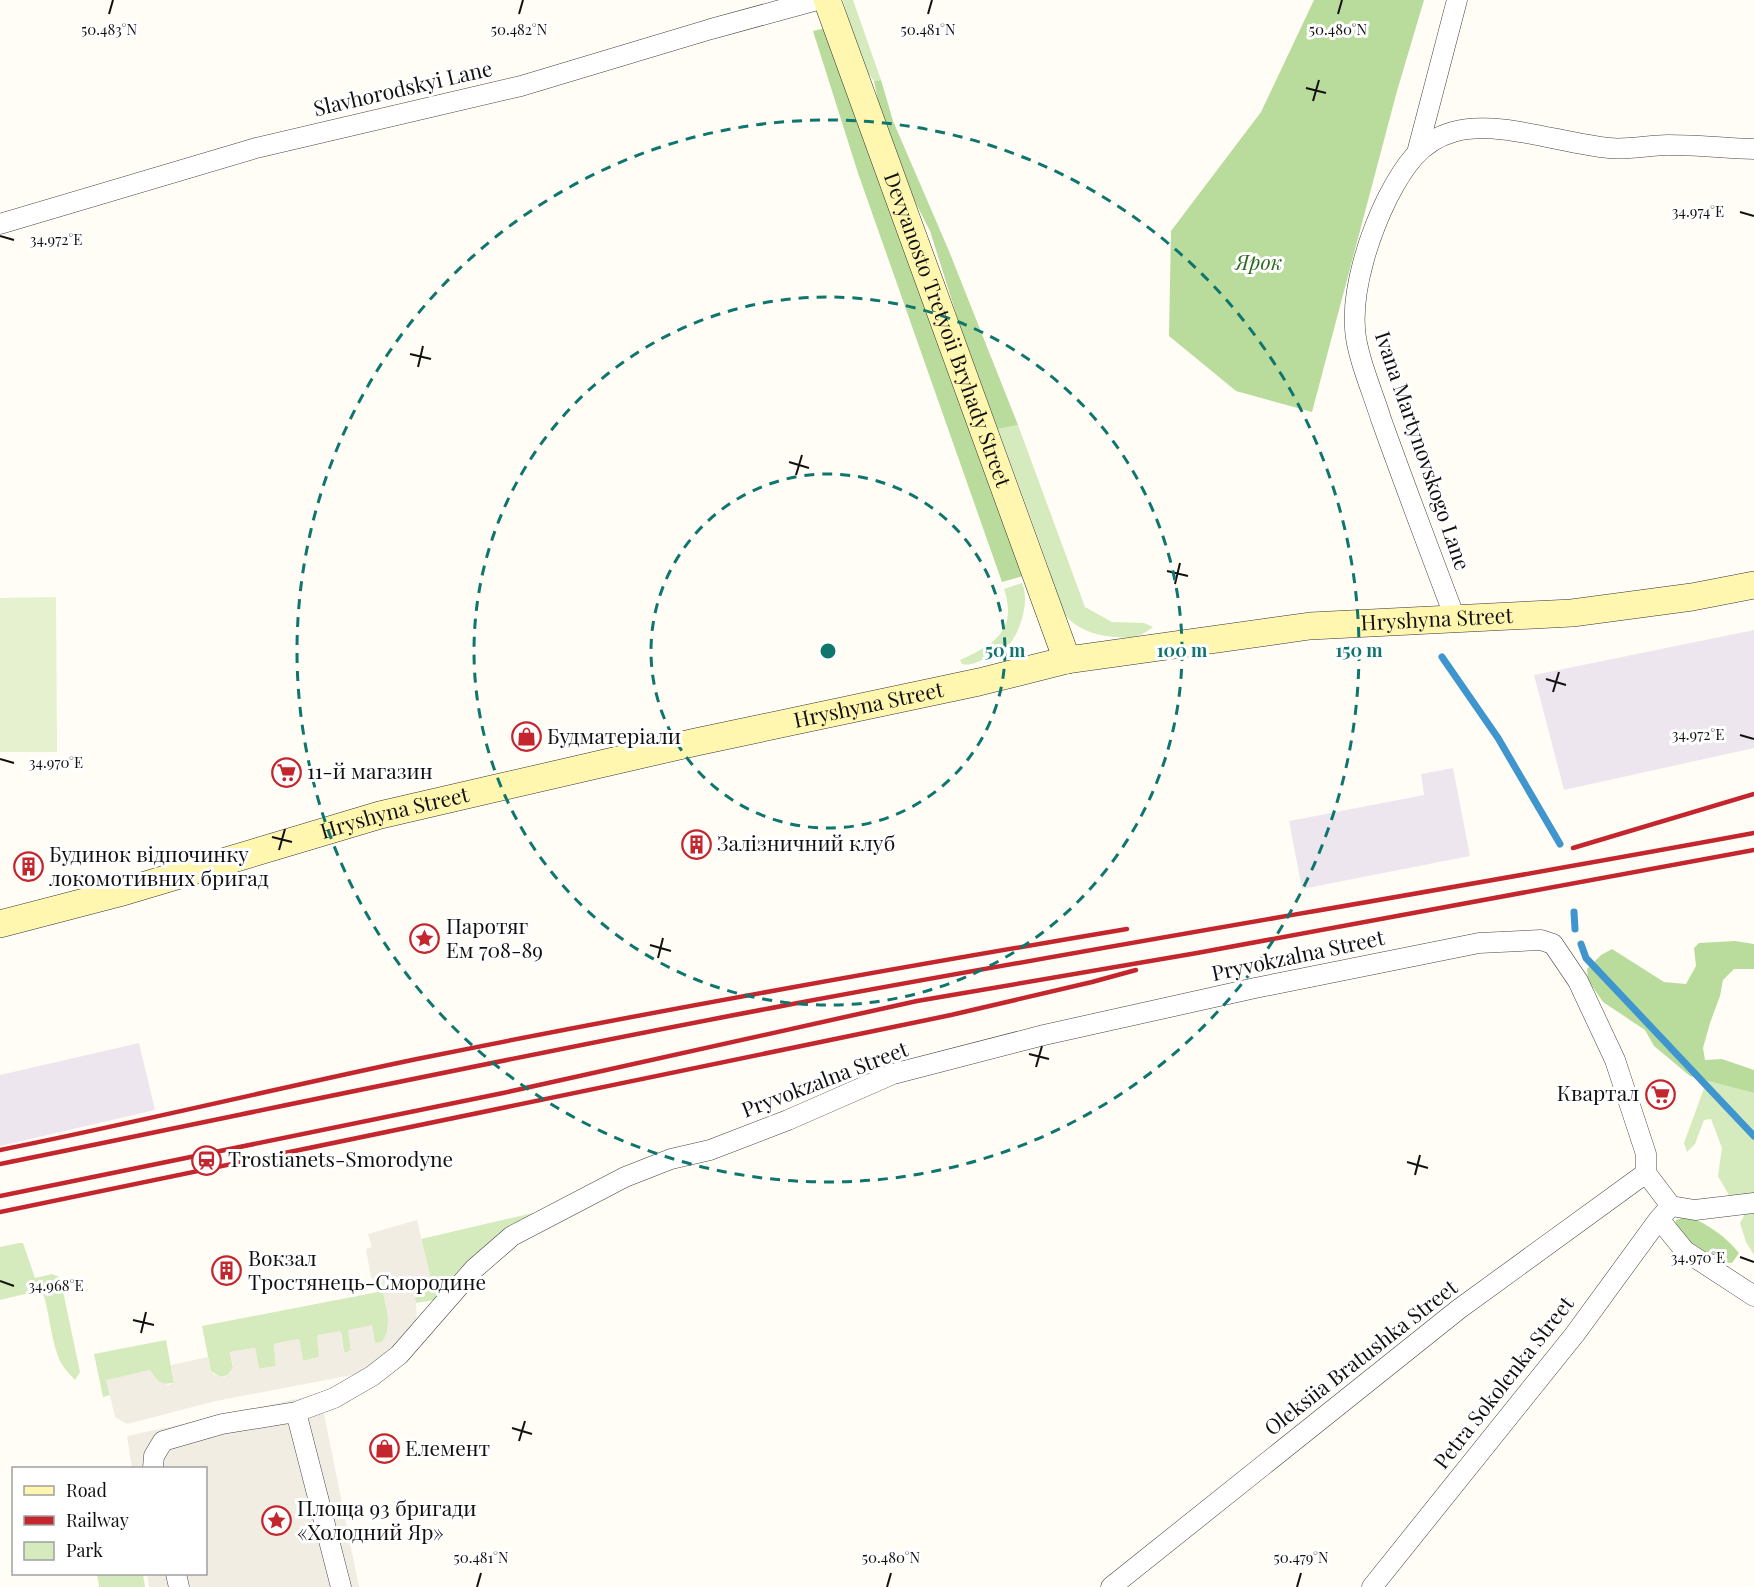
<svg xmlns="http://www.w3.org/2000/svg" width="1754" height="1587" viewBox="0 0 1754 1587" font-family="'Playfair Display',serif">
  <rect width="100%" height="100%" fill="#fffdf5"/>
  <!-- industrial -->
  <path fill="#eee6ef" d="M 1754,630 L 1754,748 L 1564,790 L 1534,675 Z
    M 1453,768 L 1470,856 L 1302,889 L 1289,821 L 1424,795 L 1421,774 Z
    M 139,1043 L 155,1110 L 0,1146 L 0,1075 Z"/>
  <!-- green -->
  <path fill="#d5ebbd" d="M 843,0 L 853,0 L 881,80 L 874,81 L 860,62 Z
    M 1018,425 L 1085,607 L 1112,622 L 1144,623 L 1153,627 C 1147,632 1140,636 1132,637 C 1112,639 1082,634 1068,618 C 1055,604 1053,580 1047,563 C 1031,518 1014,473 998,429 Z
    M 1022,583 C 1031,602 1019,639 1002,652 C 997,655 990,657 985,659 C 977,662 970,666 962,664 L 960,660 C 993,645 1018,631 1004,589 Z
    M 1707,1080 L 1754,1093 L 1754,1195 L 1730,1197 L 1718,1176 L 1722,1148 L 1711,1119 L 1704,1120 L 1695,1144 L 1687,1152 L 1684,1143 Z
    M 1754,1211 L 1754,1255 L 1746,1242 L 1740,1223 L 1746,1212 Z
    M 533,1213 L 534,1216 L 435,1300 L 416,1303 L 411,1284 L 431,1279 L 421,1239 Z
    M 19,1243 L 23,1243 L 35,1278 L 52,1274 L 60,1277 L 80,1372 L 75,1380 C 70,1374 63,1368 60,1361 C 50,1338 50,1313 42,1290 L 0,1300 L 0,1247 Z
    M 383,1291 C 386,1307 394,1328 382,1342 L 344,1353 L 341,1332 L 320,1357 L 303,1361 L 299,1339 L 274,1344 L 276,1366 L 259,1369 L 255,1348 L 230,1352 L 233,1368 L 228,1375 L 220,1377 L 211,1371 L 202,1326 Z
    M 166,1340 L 174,1383 L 163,1384 L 153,1378 L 150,1370 L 107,1381 L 110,1395 L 103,1397 L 94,1354 Z
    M 97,1574 L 143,1574 L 145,1587 L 99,1587 Z"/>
  <!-- forest -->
  <path fill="#b9dc9c" d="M 1314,0 L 1424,0 L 1397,91 L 1312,412 L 1236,391 L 1169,336 L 1171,231 L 1261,112 Z
    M 826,28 L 1023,576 L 1002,582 L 858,173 L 813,31 Z
    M 881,80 L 893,121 L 949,251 L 1018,425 L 998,429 L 966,345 L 930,231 L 904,180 L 879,105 L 874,81 Z
    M 1735,941 L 1754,944 L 1754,969 L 1734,969 L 1723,980 L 1720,996 L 1710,1023 L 1703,1048 L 1705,1060 L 1722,1059 L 1754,1070 L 1754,1093 L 1690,1076 L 1654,1046 L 1645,1030 L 1603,1002 L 1588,980 L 1587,969 L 1601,955 L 1612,949 L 1664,982 L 1686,984 L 1696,966 L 1694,948 L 1699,943 Z
    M 1688,1216 C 1709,1225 1724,1235 1739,1253 L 1732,1263 C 1701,1262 1696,1250 1674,1230 L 1676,1220 Z"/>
  <!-- pitch -->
  <path fill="#e6f2cf" d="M 56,597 L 57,752 L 0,752 L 0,598 Z"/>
  <!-- plaza -->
  <path fill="#f1ede2" d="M 417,1220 L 431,1279 L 412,1284 L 416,1303 L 417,1326 L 381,1362 L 352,1375 L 216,1401 L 127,1424 L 115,1417 L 106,1380 L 150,1370 L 158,1381 L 168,1385 L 174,1383 L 171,1365 L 208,1357 L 211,1371 L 215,1375 L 224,1377 L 228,1375 L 233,1368 L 230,1352 L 255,1348 L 259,1369 L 276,1366 L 274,1344 L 299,1339 L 303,1361 L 319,1357 L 317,1335 L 340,1331 L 344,1352 L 351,1352 L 348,1330 L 372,1325 L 375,1343 L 382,1342 L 387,1333 L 388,1318 L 383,1291 L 371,1277 L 366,1249 L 372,1247 L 368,1234 Z
    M 320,1394 L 359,1587 L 149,1587 L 147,1574 L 206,1574 L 206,1468 L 132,1468 L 127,1436 Z"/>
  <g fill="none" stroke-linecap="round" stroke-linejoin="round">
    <!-- stream -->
    <path stroke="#3f96cf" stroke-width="7" d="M 1442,657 L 1498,738 L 1560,844
      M 1574,912 L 1575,929
      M 1581,944 L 1586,958 L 1754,1136"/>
    <defs>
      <path id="street" d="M 1417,153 L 1457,0
        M 0,224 L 256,148 L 521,86 L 711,29 L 817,0
        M 1455,618 C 1430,552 1405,486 1381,419 C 1373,393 1356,354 1355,328 C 1352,287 1370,233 1388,197 C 1403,168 1420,141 1453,132 C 1498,119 1563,144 1609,148 C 1629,150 1649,145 1668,145 C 1697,145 1726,148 1754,149
        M 1659,1219 L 1685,1251 L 1754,1296
        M 296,1412 L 341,1587
        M 153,1468 L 154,1456 L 163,1441 L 222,1424 L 296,1412 L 334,1398 L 372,1376 L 399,1355 L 474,1269 L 512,1236 L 625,1177 L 671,1159 L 710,1150 L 788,1120 L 893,1074 L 1044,1035 L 1255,988 L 1479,943 L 1541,940 L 1553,944 L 1578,981 L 1615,1060 L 1646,1154 L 1646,1173 L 1671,1206 L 1695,1210 L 1754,1203
        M 176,1574 L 179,1587
        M 1111,1587 L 1459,1309 L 1646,1173
        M 1372,1587 L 1575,1334 L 1659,1219 L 1671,1206"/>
      <g id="secondary">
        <path id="s1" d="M 827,0 L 1067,660"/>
        <path id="s2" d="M 0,924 L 119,893 L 380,815 L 696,742 L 979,682 L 1067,660 L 1310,626 L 1572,613 L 1692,597 L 1754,585"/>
      </g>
    </defs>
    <!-- street casing -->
    <use href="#street" stroke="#444" stroke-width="21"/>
    <!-- secondary casing -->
    <use href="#secondary" stroke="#333" stroke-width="28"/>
    <!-- street -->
    <use href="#street" stroke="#fff" stroke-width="20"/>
    <!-- secondary -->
    <use href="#secondary" stroke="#fff6b0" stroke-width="27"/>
    <!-- rail -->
    <path stroke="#c4262e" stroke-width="4.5" d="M 1573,848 L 1754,794
      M 0,1150 C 139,1122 278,1088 417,1059 C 653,1011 890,969 1127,929
      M 0,1164 C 261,1111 521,1055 782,1006 C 1106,945 1431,893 1754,833
      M 0,1196 L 503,1093 L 917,1001 L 1197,953 L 1754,850
      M 0,1212 L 951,1015 L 1092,982 L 1136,970"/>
  </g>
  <!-- ticks -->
  <path fill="none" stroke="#111" stroke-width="2" d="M 109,14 L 113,0M 519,14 L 523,0M 928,14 L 932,0M 1338,14 L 1342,0M 1306,88 L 1326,93M 1313,101 L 1319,80M 1740,212 L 1754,216M 0,236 L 14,240M 410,354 L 431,359M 418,367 L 423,346M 789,462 L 809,468M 796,475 L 802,455M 1167,571 L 1188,576M 1175,584 L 1180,563M 1546,679 L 1566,685M 1553,692 L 1559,672M 1740,735 L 1754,739M 0,759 L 14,763M 272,837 L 292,842M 279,850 L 285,829M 650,945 L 671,951M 658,958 L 663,938M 1029,1054 L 1049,1059M 1036,1067 L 1042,1046M 1407,1162 L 1428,1168M 1415,1175 L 1420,1155M 1740,1257 L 1754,1262M 0,1281 L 14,1286M 133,1320 L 154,1325M 141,1333 L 146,1312M 512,1428 L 532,1434M 519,1441 L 525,1421M 477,1587 L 481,1573M 887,1587 L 891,1573M 1297,1587 L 1301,1573"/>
  <!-- distance rings -->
  <g fill="none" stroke="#0f766e" stroke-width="3" stroke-dasharray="10 8">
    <circle cx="828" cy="651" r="177"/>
    <circle cx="828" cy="651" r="354"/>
    <circle cx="828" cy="651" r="531"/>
  </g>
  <!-- icons -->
  <defs>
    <symbol id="shop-ring" viewBox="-11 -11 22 22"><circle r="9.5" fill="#fff" stroke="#c4262e" stroke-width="1.5"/><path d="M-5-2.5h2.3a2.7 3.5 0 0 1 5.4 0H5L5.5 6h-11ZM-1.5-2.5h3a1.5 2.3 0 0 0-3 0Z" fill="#c4262e"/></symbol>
    <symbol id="supermarket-ring" viewBox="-11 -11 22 22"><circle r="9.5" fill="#fff" stroke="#c4262e" stroke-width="1.5"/><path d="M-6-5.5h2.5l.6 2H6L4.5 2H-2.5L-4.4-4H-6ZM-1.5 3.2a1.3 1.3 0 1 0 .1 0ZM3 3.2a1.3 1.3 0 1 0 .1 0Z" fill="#c4262e"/></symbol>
    <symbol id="building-ring" viewBox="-11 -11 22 22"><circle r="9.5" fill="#fff" stroke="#c4262e" stroke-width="1.5"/><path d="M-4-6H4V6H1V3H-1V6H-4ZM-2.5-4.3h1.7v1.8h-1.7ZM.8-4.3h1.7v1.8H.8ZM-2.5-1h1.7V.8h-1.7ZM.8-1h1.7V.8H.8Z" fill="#c4262e"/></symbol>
    <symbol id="sight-ring" viewBox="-11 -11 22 22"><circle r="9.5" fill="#fff" stroke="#c4262e" stroke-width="1.5"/><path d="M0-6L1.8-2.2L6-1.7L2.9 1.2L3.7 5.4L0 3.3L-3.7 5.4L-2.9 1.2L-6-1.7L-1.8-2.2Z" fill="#c4262e"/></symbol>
    <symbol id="station-ring" viewBox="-11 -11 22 22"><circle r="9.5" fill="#fff" stroke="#c4262e" stroke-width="1.5"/><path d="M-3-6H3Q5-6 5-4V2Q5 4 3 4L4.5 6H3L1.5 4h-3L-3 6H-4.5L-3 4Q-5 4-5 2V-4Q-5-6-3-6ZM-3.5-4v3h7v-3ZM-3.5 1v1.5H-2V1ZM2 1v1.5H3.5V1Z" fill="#c4262e"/></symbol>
  </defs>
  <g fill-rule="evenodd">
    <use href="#shop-ring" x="510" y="720" width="33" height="33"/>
    <use href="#supermarket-ring" x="270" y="756" width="33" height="33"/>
    <use href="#building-ring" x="680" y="828" width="33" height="33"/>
    <use href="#building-ring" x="12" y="850" width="33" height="33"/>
    <use href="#sight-ring" x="408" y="922" width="33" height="33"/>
    <use href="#supermarket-ring" x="1644" y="1078" width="33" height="33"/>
    <use href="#station-ring" x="190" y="1144" width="33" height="33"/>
    <use href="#building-ring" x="210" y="1254" width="33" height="33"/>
    <use href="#shop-ring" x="368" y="1432" width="33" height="33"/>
    <use href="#sight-ring" x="260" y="1504" width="33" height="33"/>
  </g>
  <g text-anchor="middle" stroke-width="6" stroke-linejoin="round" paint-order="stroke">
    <!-- street labels -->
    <g font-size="21" fill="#111" stroke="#fff">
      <text transform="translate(403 89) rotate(-13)" y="7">Slavhorodskyi Lane</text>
      <text dy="7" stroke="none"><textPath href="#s1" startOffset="351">Devyanosto Tretyoii Bryhady Street</textPath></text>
      <text transform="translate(1422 451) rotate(71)" y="7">Ivana Martynovskogo Lane</text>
      <text dy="7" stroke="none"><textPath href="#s2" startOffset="1472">Hryshyna Street</textPath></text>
      <text dy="7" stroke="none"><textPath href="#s2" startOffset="896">Hryshyna Street</textPath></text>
      <text dy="7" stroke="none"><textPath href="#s2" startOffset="410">Hryshyna Street</textPath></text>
      <text transform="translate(1298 956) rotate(-12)" y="7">Pryvokzalna Street</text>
      <text transform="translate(825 1080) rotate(-21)" y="7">Pryvokzalna Street</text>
      <text transform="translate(1361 1358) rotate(-38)" y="7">Oleksiia Bratushka Street</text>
      <text transform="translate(1504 1383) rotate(-52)" y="7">Petra Sokolenka Street</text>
    </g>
    <!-- park labels -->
    <g font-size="21" font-style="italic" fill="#2f6b1f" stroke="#fff">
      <text x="1259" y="270">Ярок</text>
    </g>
    <!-- poi labels -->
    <g font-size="21" fill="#111" stroke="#fff" text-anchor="start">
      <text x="547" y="744">Будматеріали</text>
      <text x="307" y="779">11-й магазин</text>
      <text x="717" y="851">Залізничний клуб</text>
      <text x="49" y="862">Будинок відпочинку<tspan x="49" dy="24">локомотивних бригад</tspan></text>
      <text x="446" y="934">Паротяг<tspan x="446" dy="24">Ем 708-89</tspan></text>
      <text x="1639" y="1101" text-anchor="end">Квартал</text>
      <text x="228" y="1167">Trostianets-Smorodyne</text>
      <text x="248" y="1266">Вокзал<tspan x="248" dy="24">Тростянець-Смородине</tspan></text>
      <text x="405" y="1456">Елемент</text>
      <text x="297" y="1516">Площа 93 бригади<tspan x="297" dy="24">«Холодний Яр»</tspan></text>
    </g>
  </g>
  <g font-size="15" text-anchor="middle" fill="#111" stroke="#fff" stroke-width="6" stroke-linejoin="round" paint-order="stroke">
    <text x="109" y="35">50.483°N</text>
    <text x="519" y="35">50.482°N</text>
    <text x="928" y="35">50.481°N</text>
    <text x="1338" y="35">50.480°N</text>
    <text x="1698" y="217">34.974°E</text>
    <text x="56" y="245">34.972°E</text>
    <text x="1698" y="740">34.972°E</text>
    <text x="56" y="768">34.970°E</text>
    <text x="1698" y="1263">34.970°E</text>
    <text x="56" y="1291">34.968°E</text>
    <text x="481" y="1563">50.481°N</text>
    <text x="891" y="1563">50.480°N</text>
    <text x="1301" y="1563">50.479°N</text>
  </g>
  <circle cx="828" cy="651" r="9" fill="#0f766e" stroke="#fff" stroke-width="3"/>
  <g font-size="18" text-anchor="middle" font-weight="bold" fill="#0f766e" stroke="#fff" stroke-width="6" stroke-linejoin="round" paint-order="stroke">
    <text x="1005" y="657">50 m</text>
    <text x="1182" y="657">100 m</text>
    <text x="1359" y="657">150 m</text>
  </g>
  <!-- legend -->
  <rect x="12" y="1467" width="195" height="108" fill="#ffffff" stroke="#a0a0a0" stroke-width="1.5"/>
  <rect x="24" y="1486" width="30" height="9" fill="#fff6b0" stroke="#a0a0a0" stroke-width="1.5"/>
  <text x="66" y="1497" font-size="18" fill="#111111">Road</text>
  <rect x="24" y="1516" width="30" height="9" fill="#c4262e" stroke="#a0a0a0" stroke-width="1.5"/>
  <text x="66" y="1527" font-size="18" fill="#111111">Railway</text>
  <rect x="24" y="1542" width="30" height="18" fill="#d5ebbd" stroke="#a0a0a0" stroke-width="1.5"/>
  <text x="66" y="1557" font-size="18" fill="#111111">Park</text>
</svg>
